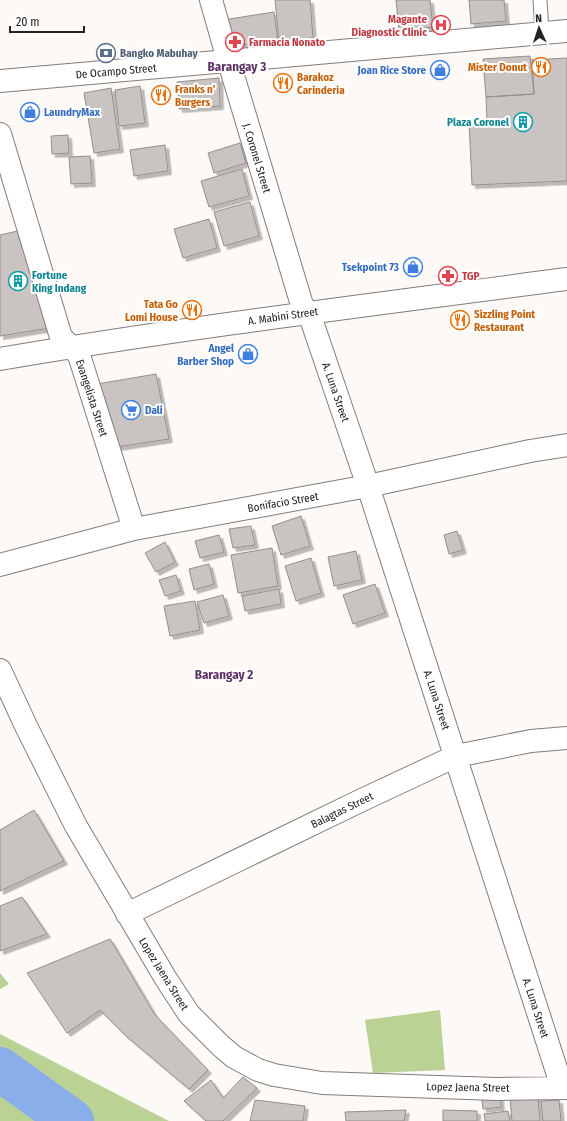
<svg xmlns="http://www.w3.org/2000/svg" width="567" height="1121" viewBox="0 0 567 1121" font-family="'Fira Sans Condensed',sans-serif">
  <defs>
    <filter id="shadow"><feDropShadow dx="3.5" dy="3.5" stdDeviation="0" flood-color="#0004"/></filter>
  </defs>
  <rect width="100%" height="100%" fill="#fdf9f7"/>
  <!-- green -->
  <path fill="#bad394" d="M 0,973 L 9,984 L 0,989 Z
    M 440,1010 L 445,1070 L 373,1073 L 365,1020 Z
    M 0,1034 L 169,1121 L 0,1121 Z"/>
  <g fill="none" stroke-linecap="round" stroke-linejoin="round">
    <!-- river -->
    <path stroke="#8aaeea" stroke-width="44" d="M 0,1069 L 72,1121"/>
  </g>
  <!-- building -->
  <path fill="#c9c4c2" stroke="#938f8d" filter="url(#shadow)" d="M 275,0 L 310,0 L 313,38 L 279,41 Z
    M 396,0 L 430,0 L 433,27 L 399,31 Z
    M 469,0 L 504,0 L 506,21 L 471,24 Z
    M 274,12 L 278,42 L 227,46 L 223,20 Z
    M 530,56 L 534,94 L 486,97 L 483,59 Z
    M 567,58 L 567,181 L 472,185 L 469,122 L 487,122 L 486,97 L 534,94 L 532,60 Z
    M 219,78 L 220,106 L 179,109 L 177,82 Z
    M 140,86 L 145,123 L 119,126 L 115,90 Z
    M 111,88 L 120,149 L 94,153 L 84,93 Z
    M 68,135 L 69,153 L 52,154 L 51,136 Z
    M 240,143 L 246,163 L 214,173 L 208,153 Z
    M 165,145 L 168,171 L 134,176 L 130,150 Z
    M 90,156 L 92,183 L 71,184 L 69,157 Z
    M 242,169 L 249,196 L 209,207 L 201,181 Z
    M 250,202 L 259,236 L 224,246 L 214,212 Z
    M 209,219 L 217,248 L 183,258 L 174,229 Z
    M 22,230 L 50,328 L 0,336 L 0,235 Z
    M 156,374 L 169,439 L 117,447 L 97,384 Z
    M 301,516 L 310,546 L 281,555 L 272,526 Z
    M 251,526 L 255,545 L 233,548 L 229,529 Z
    M 457,531 L 463,550 L 449,554 L 444,535 Z
    M 219,535 L 224,552 L 200,558 L 195,541 Z
    M 165,542 L 175,562 L 156,572 L 145,553 Z
    M 272,548 L 278,586 L 238,593 L 231,555 Z
    M 356,551 L 362,580 L 334,586 L 328,557 Z
    M 311,558 L 321,593 L 296,601 L 285,566 Z
    M 209,564 L 214,584 L 194,590 L 189,569 Z
    M 176,575 L 181,591 L 165,596 L 159,580 Z
    M 375,584 L 385,613 L 353,624 L 343,595 Z
    M 279,589 L 281,604 L 245,611 L 242,596 Z
    M 223,595 L 229,616 L 204,623 L 197,602 Z
    M 195,601 L 200,630 L 170,636 L 164,606 Z
    M 34,810 L 64,861 L 0,891 L 0,830 Z
    M 22,897 L 47,934 L 0,951 L 0,906 Z
    M 110,939 L 155,1015 L 208,1070 L 189,1089 L 126,1036 L 100,1010 L 67,1033 L 27,973 Z
    M 243,1077 L 257,1088 L 223,1121 L 206,1121 L 184,1101 L 211,1080 L 223,1098 Z
    M 509,1087 L 538,1098 L 540,1121 L 512,1121 Z
    M 499,1088 L 501,1107 L 483,1109 L 481,1090 Z
    M 255,1100 L 305,1106 L 303,1121 L 250,1121 Z
    M 559,1100 L 561,1121 L 543,1121 L 541,1101 Z
    M 406,1110 L 404,1121 L 346,1121 L 345,1112 Z
    M 443,1110 L 477,1111 L 477,1121 L 443,1121 Z
    M 508,1111 L 510,1121 L 485,1121 L 484,1114 Z"/>
  <g fill="none" stroke-linecap="round" stroke-linejoin="round">
    <defs>
      <path id="service" d="M 540,0 L 542,32"/>
      <path id="minor" d="M 211,0 L 225,49 L 302,305 L 309,313 L 368,486 L 562,1087
        M 0,134 L 61,337 L 79,355 L 134,529
        M 0,565 L 134,529 L 368,486 L 530,451 L 567,445
        M 0,670 L 26,726 L 76,826 L 166,979 L 189,1014 L 221,1046 L 234,1057 L 258,1070 L 274,1075 L 322,1083 L 496,1089 L 567,1088
        M 127,914 L 362,800 L 456,756 L 531,741 L 567,738"/>
      <path id="secondary" d="M 0,81 L 567,31
        M 0,359 C 188,327 378,304 567,279"/>
    </defs>
    <!-- service casing -->
    <use href="#service" stroke="#817d7b" stroke-width="15"/>
    <!-- minor casing -->
    <use href="#minor" stroke="#817d7b" stroke-width="24"/>
    <!-- secondary casing -->
    <use href="#secondary" stroke="#817d7b" stroke-width="24"/>
    <!-- service -->
    <use href="#service" stroke="#fff" stroke-width="13"/>
    <!-- minor -->
    <use href="#minor" stroke="#fff" stroke-width="22"/>
    <!-- secondary -->
    <use href="#secondary" stroke="#fff" stroke-width="22"/>
  </g>
  <!-- icons -->
  <defs>
    <symbol id="hospital-ring" viewBox="-11 -11 22 22"><circle r="9.5" fill="#fff" stroke="#e0444e" stroke-width="1.5"/><path d="M-5-5h3v3.5h4V-5h3V5h-3V1.5h-4V5h-3Z" fill="#e0444e"/></symbol>
    <symbol id="pharmacy-ring" viewBox="-11 -11 22 22"><circle r="9.5" fill="#fff" stroke="#e0444e" stroke-width="1.5"/><path d="M-2-6h4v4h4v4h-4v4h-4v-4h-4v-4h4Z" fill="#e0444e"/></symbol>
    <symbol id="bank-ring" viewBox="-11 -11 22 22"><circle r="9.5" fill="#fff" stroke="#5c6f8a" stroke-width="1.5"/><path d="M-6-4H6V4H-6ZM0-2.3a2.3 2.3 0 1 0 0 4.6a2.3 2.3 0 1 0 0-4.6Z" fill="#5c6f8a"/></symbol>
    <symbol id="restaurant-ring" viewBox="-11 -11 22 22"><circle r="9.5" fill="#fff" stroke="#e8710a" stroke-width="1.5"/><path d="M-5-6h1v4h1v-4h1v4h1v-4h1v5L-1.5 .5V6h-2V.5L-5-1ZM5-6V6H3V1.5H1.5Q1.5-4 5-6Z" fill="#e8710a"/></symbol>
    <symbol id="shop-ring" viewBox="-11 -11 22 22"><circle r="9.5" fill="#fff" stroke="#3f7fe0" stroke-width="1.5"/><path d="M-5-2.5h2.3a2.7 3.5 0 0 1 5.4 0H5L5.5 6h-11ZM-1.5-2.5h3a1.5 2.3 0 0 0-3 0Z" fill="#3f7fe0"/></symbol>
    <symbol id="building-ring" viewBox="-11 -11 22 22"><circle r="9.5" fill="#fff" stroke="#0f9aa8" stroke-width="1.5"/><path d="M-4-6H4V6H1V3H-1V6H-4ZM-2.5-4.3h1.7v1.8h-1.7ZM.8-4.3h1.7v1.8H.8ZM-2.5-1h1.7V.8h-1.7ZM.8-1h1.7V.8H.8Z" fill="#0f9aa8"/></symbol>
    <symbol id="supermarket-ring" viewBox="-11 -11 22 22"><circle r="9.5" fill="#fff" stroke="#3f7fe0" stroke-width="1.5"/><path d="M-6-5.5h2.5l.6 2H6L4.5 2H-2.5L-4.4-4H-6ZM-1.5 3.2a1.3 1.3 0 1 0 .1 0ZM3 3.2a1.3 1.3 0 1 0 .1 0Z" fill="#3f7fe0"/></symbol>
  </defs>
  <g fill-rule="evenodd">
    <use href="#hospital-ring" x="430" y="14" width="22" height="22"/>
    <use href="#pharmacy-ring" x="224" y="31" width="22" height="22"/>
    <use href="#bank-ring" x="95" y="42" width="22" height="22"/>
    <use href="#restaurant-ring" x="530" y="56" width="22" height="22"/>
    <use href="#shop-ring" x="429" y="59" width="22" height="22"/>
    <use href="#restaurant-ring" x="272" y="72" width="22" height="22"/>
    <use href="#restaurant-ring" x="150" y="84" width="22" height="22"/>
    <use href="#shop-ring" x="19" y="101" width="22" height="22"/>
    <use href="#building-ring" x="512" y="111" width="22" height="22"/>
    <use href="#shop-ring" x="402" y="256" width="22" height="22"/>
    <use href="#pharmacy-ring" x="437" y="265" width="22" height="22"/>
    <use href="#building-ring" x="7" y="270" width="22" height="22"/>
    <use href="#restaurant-ring" x="181" y="299" width="22" height="22"/>
    <use href="#restaurant-ring" x="449" y="309" width="22" height="22"/>
    <use href="#shop-ring" x="237" y="343" width="22" height="22"/>
    <use href="#supermarket-ring" x="120" y="399" width="22" height="22"/>
  </g>
  <g text-anchor="middle" stroke-width="4" stroke-linejoin="round" paint-order="stroke">
    <!-- health labels -->
    <g font-size="11" font-weight="bold" fill="#be3a42" stroke="#fff" text-anchor="start">
      <text x="427" y="23" text-anchor="end">Magante<tspan x="427" dy="13">Diagnostic Clinic</tspan></text>
      <text x="249" y="46">Farmacia Nonato</text>
      <text x="462" y="280">TGP</text>
    </g>
    <!-- service labels -->
    <g font-size="11" font-weight="bold" fill="#4e5e75" stroke="#fff" text-anchor="start">
      <text x="120" y="57">Bangko Mabuhay</text>
    </g>
    <!-- food labels -->
    <g font-size="11" font-weight="bold" fill="#c56008" stroke="#fff" text-anchor="start">
      <text x="527" y="71" text-anchor="end">Mister Donut</text>
      <text x="297" y="81">Barakoz<tspan x="297" dy="13">Carinderia</tspan></text>
      <text x="175" y="93">Franks n'<tspan x="175" dy="13">Burgers</tspan></text>
      <text x="178" y="308" text-anchor="end">Tata Go<tspan x="178" dy="13">Lomi House</tspan></text>
      <text x="474" y="318">Sizzling Point<tspan x="474" dy="13">Restaurant</tspan></text>
    </g>
    <!-- shop labels -->
    <g font-size="11" font-weight="bold" fill="#366cbe" stroke="#fff" text-anchor="end">
      <text x="426" y="74">Joan Rice Store</text>
      <text x="44" y="116" text-anchor="start">LaundryMax</text>
      <text x="399" y="271">Tsekpoint 73</text>
      <text x="234" y="352">Angel<tspan x="234" dy="13">Barber Shop</tspan></text>
      <text x="145" y="414" text-anchor="start">Dali</text>
    </g>
    <!-- street labels -->
    <g font-size="11" fill="#232121" stroke="#fff">
      <text transform="translate(116 71) rotate(-5)" y="4">De Ocampo Street</text>
      <text transform="translate(257 158) rotate(73)" y="4">J. Coronel Street</text>
      <text transform="translate(283 316) rotate(-8)" y="4">A. Mabini Street</text>
      <text transform="translate(336 392) rotate(71)" y="4">A. Luna Street</text>
      <text transform="translate(92 398) rotate(72)" y="4">Evangelista Street</text>
      <text transform="translate(283 502) rotate(-10)" y="4">Bonifacio Street</text>
      <text transform="translate(437 700) rotate(72)" y="4">A. Luna Street</text>
      <text transform="translate(342 810) rotate(-26)" y="4">Balagtas Street</text>
      <text transform="translate(164 974) rotate(58)" y="4">Lopez Jaena Street</text>
      <text transform="translate(536 1008) rotate(72)" y="4">A. Luna Street</text>
      <text transform="translate(468 1087) rotate(1)" y="4">Lopez Jaena Street</text>
    </g>
    <!-- culture labels -->
    <g font-size="11" font-weight="bold" fill="#0d838f" stroke="#fff" text-anchor="end">
      <text x="509" y="126">Plaza Coronel</text>
      <text x="32" y="279" text-anchor="start">Fortune<tspan x="32" dy="13">King Indang</tspan></text>
    </g>
    <!-- quarter labels -->
    <g font-size="13" font-weight="bold" fill="#603367" stroke="#fff">
      <text x="237" y="71">Barangay 3</text>
      <text x="224" y="679">Barangay 2</text>
    </g>
  </g>
  <!-- north arrow -->
  <g transform="translate(539 28) rotate(357)" stroke="#ffffff" stroke-width="3" paint-order="stroke">
  <path d="M0-3L7 15L0 10L-7 15Z" fill="#232121"/>
  <text y="-6" font-size="11" font-weight="bold" text-anchor="middle" fill="#232121">N</text>
  </g>
  <!-- scale -->
  <path d="M10 26v6h74v-6" fill="none" stroke="#232121" stroke-width="2"/>
  <text x="16" y="26" font-size="12" fill="#232121" stroke="#ffffff" stroke-width="3" paint-order="stroke">20 m</text>
</svg>
